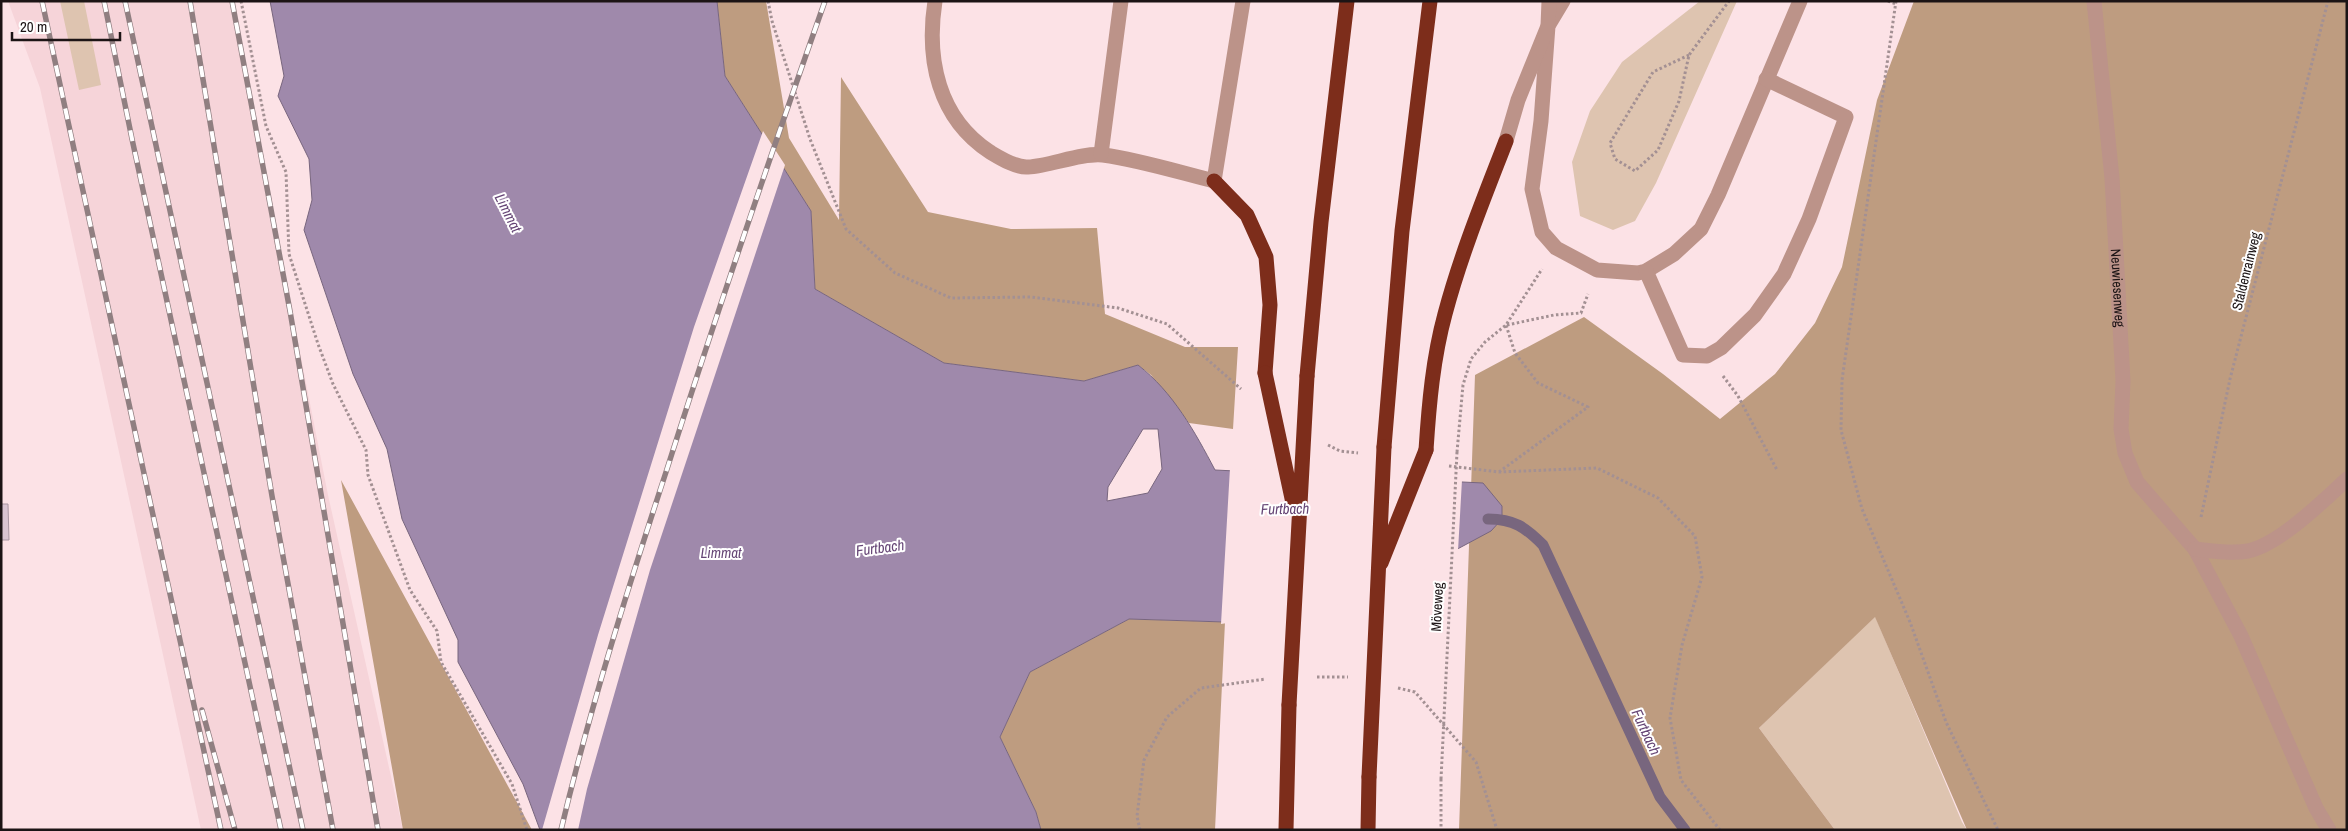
<svg xmlns="http://www.w3.org/2000/svg" width="2348" height="831" viewBox="0 0 2348 831" font-family="'Archivo Narrow',sans-serif">
  <rect width="100%" height="100%" fill="#fce2e6"/>
  <!-- built -->
  <path fill="#f6d4d9" d="M 8,1 L 231,1 L 328,495 L 403,830 L 201,830 L 40,88 Z"/>
  <!-- green -->
  <path fill="#dec4b0" d="M 60,1 L 84,1 L 101,85 L 79,90 Z
    M 1700,1 L 1737,1 L 1656,183 L 1635,221 L 1613,230 L 1580,216 L 1572,162 L 1590,111 L 1622,62 Z
    M 1875,616 L 1962,822 L 1967,830 L 1835,830 L 1759,728 Z"/>
  <!-- forest -->
  <path fill="#be9c80" d="M 717,1 L 766,1 L 789,138 L 839,220 L 841,77 L 928,212 L 1011,229 L 1097,228 L 1105,314 L 1185,347 L 1238,347 L 1233,429 L 1189,423 L 1151,375 L 1138,365 L 1084,381 L 944,363 L 815,289 L 811,211 L 725,76 Z
    M 1914,1 L 2347,1 L 2347,830 L 1967,830 L 1875,617 L 1759,728 L 1835,830 L 1459,830 L 1475,375 L 1584,317 L 1663,374 L 1720,419 L 1775,374 L 1815,323 L 1842,267 L 1877,100 Z
    M 341,480 L 532,830 L 403,830 Z
    M 1129,619 L 1225,622 L 1215,830 L 1041,830 L 1036,812 L 1000,737 L 1030,672 Z"/>
  <!-- water -->
  <path fill="#9f89ab" stroke="#78667e" fill-rule="evenodd" d="M 270,1 L 717,1 L 725,76 L 811,211 L 815,289 L 944,363 L 1084,381 L 1138,365 C 1173,392 1195,432 1215,470 L 1483,483 L 1502,506 L 1502,519 L 1491,531 L 1368,597 L 1225,622 L 1129,619 L 1030,672 L 1000,737 L 1036,812 L 1041,830 L 540,830 L 523,784 L 458,662 L 458,640 L 402,519 L 387,449 L 353,374 L 304,230 L 312,200 L 309,159 L 278,96 L 284,76 ZM 1143,429 L 1158,429 L 1162,469 L 1148,493 L 1107,501 L 1108,487 Z"/>
  <!-- pier -->
  <path fill="#fce2e6" d="M 763,131 L 785,165 L 650,570 L 587,789 L 578,830 L 542,830 L 598,635 L 694,327 Z
    M 1230,468 L 1462,480 L 1458,551 L 1368,600 L 1221,624 Z"/>
  <g fill="none" stroke-linecap="round" stroke-linejoin="round">
    <!-- stream -->
    <path stroke="#78667e" stroke-width="11" d="M 1488,519 C 1514,519 1525,527 1543,545 L 1660,797 L 1685,830"/>
  </g>
  <!-- building -->
  <path fill="#d9c4d1" stroke="#a996a2" d="M 1,504 L 8,504 L 9,540 L 1,540 Z"/>
  <g fill="none" stroke-linecap="round" stroke-linejoin="round">
    <!-- path -->
    <path stroke="#a39093" stroke-width="3" stroke-dasharray="2.5 2.5" stroke-linecap="butt" d="M 241,1 L 266,126 L 286,172 L 289,254 L 318,344 L 333,384 L 366,450 L 368,475 L 410,590 L 437,631 L 441,662 L 512,784 L 527,830
      M 768,1 L 772,21 L 810,139 L 846,229 L 895,273 L 951,298 L 1031,297 L 1118,308 L 1167,324 L 1241,389
      M 1888,1 L 1896,4
      M 1896,1 L 1842,380 L 1841,430 L 1862,509 L 1910,622 L 1946,722 L 1998,830
      M 1689,55 L 1653,72 L 1610,143 L 1615,159 L 1635,171 L 1658,150 L 1679,101 L 1689,55 L 1729,1
      M 1507,325 L 1554,315 L 1581,313 L 1588,294
      M 1723,376 L 1738,396 L 1777,470
      M 1328,445 L 1340,451 L 1358,453
      M 1457,452 L 1463,385 L 1471,359 L 1485,342 L 1506,325 L 1542,269
      M 1449,466 L 1499,472 L 1597,468 L 1658,498 L 1695,536 L 1702,577 L 1682,645 L 1670,718 L 1681,780 L 1720,830
      M 1499,472 L 1588,407 L 1538,383 L 1515,353 L 1506,325
      M 2201,517 L 2230,379 L 2328,1
      M 1317,677 L 1348,677
      M 1398,688 L 1415,692 L 1476,762 L 1497,830
      M 1441,779 L 1441,830
      M 1140,830 L 1137,816 L 1144,760 L 1167,717 L 1201,688 L 1266,679"/>
    <!-- minor -->
    <g stroke="#bc9389" stroke-width="15">
      <path d="M 935,1 C 926,59 938,118 990,152 C 1000,158 1016,168 1028,167 C 1050,166 1083,152 1103,155 C 1140,160 1178,172 1214,181 L 1243,1"/>
      <path d="M 1563,1 L 1548,26 L 1541,121 L 1532,189 L 1542,232 L 1556,248 L 1597,270 L 1638,273 L 1646,271 L 1674,254 L 1701,229 L 1718,195 L 1800,1"/>
      <path id="s1" d="M 2094,1 L 2112,178 L 2123,381 L 2121,429 L 2125,453 L 2137,482 L 2195,549 L 2241,636 L 2316,808 L 2329,830"/>
      <path d="M 1506,141 L 1518,100 L 1548,26 L 1549,1"/>
      <path d="M 1101,154 L 1121,1"/>
      <path d="M 1646,271 L 1683,355 L 1707,356 L 1721,348 L 1755,315 L 1784,274 L 1809,219 L 1846,117 L 1766,79"/>
      <path d="M 2195,549 C 2212,551 2231,554 2248,551 C 2280,544 2323,501 2347,479"/>
    </g>
    <!-- highway -->
    <path stroke="#7d2d1b" stroke-width="15" d="M 1214,181 L 1247,215 L 1266,257 L 1270,305 L 1265,373
      M 1307,376 L 1321,222 L 1347,1
      M 1384,447 L 1402,231 L 1430,1
      M 1426,450 C 1429,404 1433,358 1445,314 C 1461,254 1484,198 1506,141
      M 1286,830 L 1289,705
      M 1368,830 L 1369,777"/>
    <defs>
      <path id="rail" d="M 42,1 L 221,830
        M 104,1 L 132,139 L 281,830
        M 125,1 L 303,830
        M 190,1 L 272,496 L 333,830
        M 232,1 L 290,311 L 378,830
        M 202,710 L 235,830
        M 561,830 C 590,708 628,588 667,469 C 717,312 770,157 825,1"/>
    </defs>
    <!-- rail casing -->
    <use href="#rail" stroke="#907f81" stroke-width="5.5"/>
    <!-- rail -->
    <use href="#rail" stroke="#fff" stroke-width="4" stroke-dasharray="11" stroke-linecap="butt"/>
    <!-- path-bridge -->
    <path stroke="#a39093" stroke-width="3" stroke-dasharray="2.5 2.5" stroke-linecap="butt" d="M 1441,779 L 1457,452"/>
    <!-- highway-bridge -->
    <path stroke="#7d2d1b" stroke-width="15" d="M 1265,373 L 1293,503
      M 1381,563 L 1426,450
      M 1289,705 L 1307,376
      M 1369,777 L 1384,447"/>
  </g>
  <g text-anchor="middle" stroke-width="4" stroke-linejoin="round" paint-order="stroke">
    <!-- street labels -->
    <g font-size="14" fill="#1c1415" stroke="#fff">
      <text transform="translate(2246 271) rotate(-76)" y="5">Staldenrainweg</text>
      <text dy="5" stroke="none"><textPath href="#s1" startOffset="288">Neuwiesenweg</textPath></text>
      <text transform="translate(1437 607) rotate(-87)" y="5">Möveweg</text>
    </g>
    <!-- water labels -->
    <g font-size="15" font-style="italic" fill="#664676" stroke="#fff">
      <text transform="translate(508 213) rotate(63)" y="5">Limmat</text>
      <text transform="translate(1285 509) rotate(-1)" y="5">Furtbach</text>
      <text transform="translate(880 548) rotate(-7)" y="5">Furtbach</text>
      <text x="721" y="558">Limmat</text>
      <text transform="translate(1646 732) rotate(65)" y="5">Furtbach</text>
    </g>
  </g>
  <!-- border -->
  <rect width="2348" height="831" fill="none" stroke="#1c1415" stroke-width="5"/>
  <!-- scale -->
  <path d="M12 32v8h108v-8" fill="none" stroke="#1c1415" stroke-width="2.5"/>
  <text x="20" y="32" font-size="15" fill="#1c1415" stroke="#ffffff" stroke-width="4" paint-order="stroke">20 m</text>
</svg>
